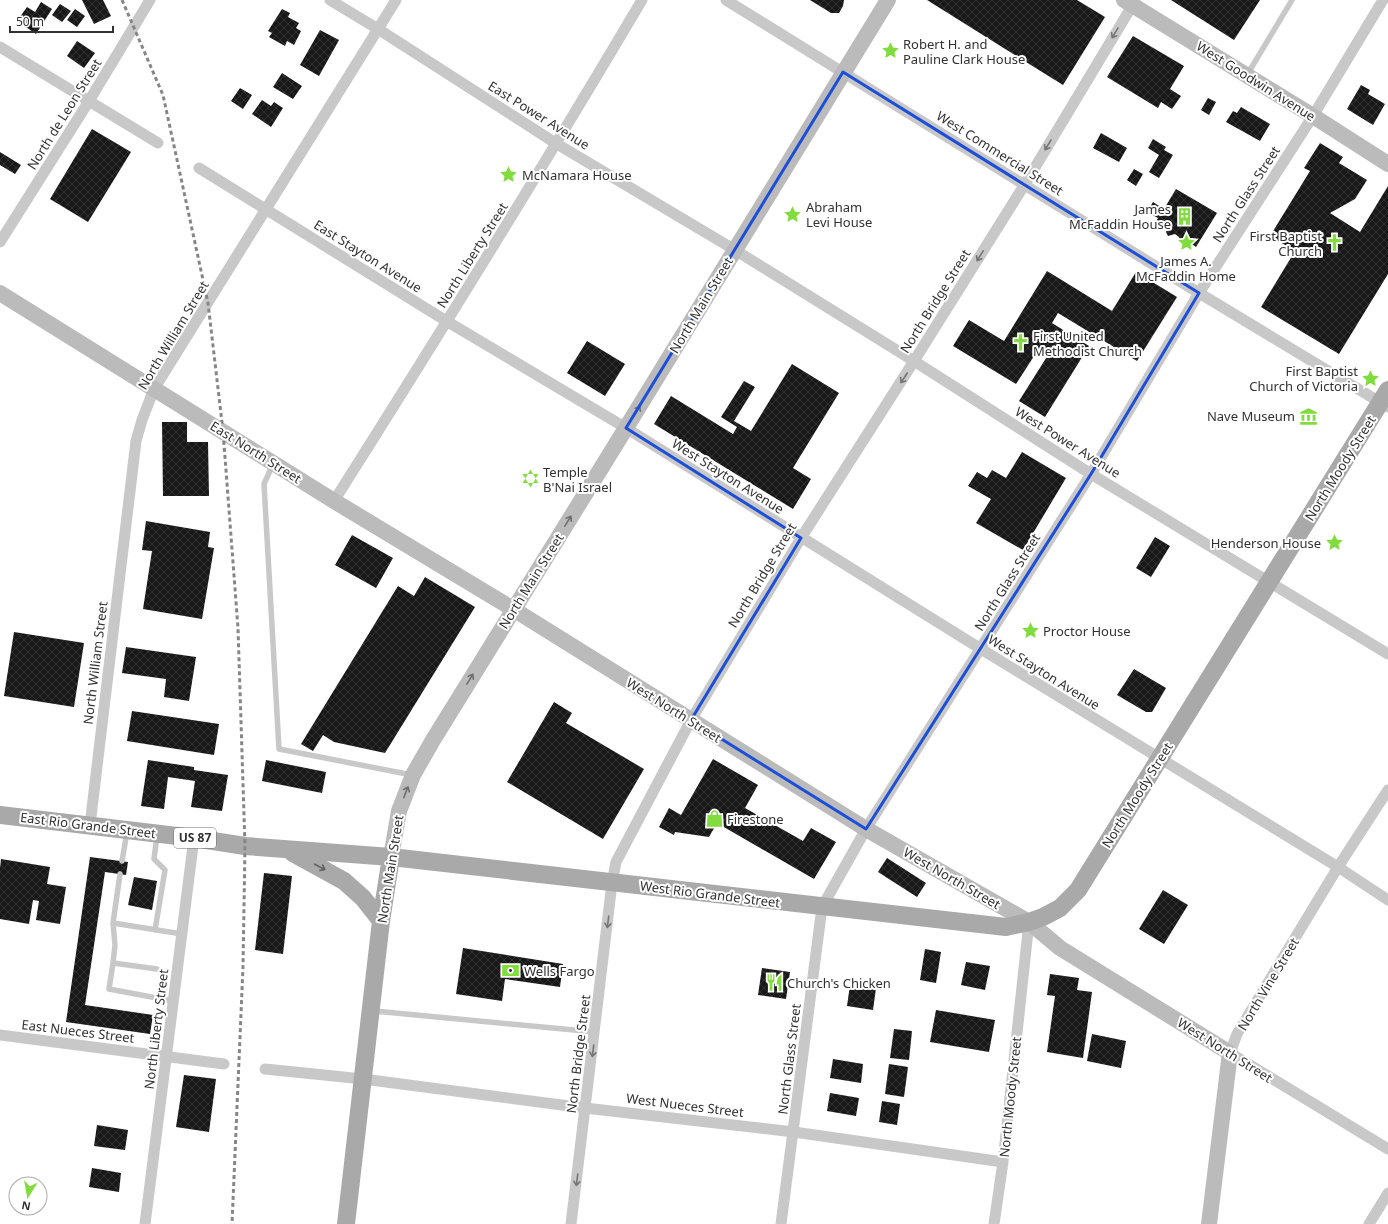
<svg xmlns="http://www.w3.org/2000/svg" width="1388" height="1224" viewBox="0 0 1388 1224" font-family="'Noto Sans',sans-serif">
  <defs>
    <pattern id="building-cross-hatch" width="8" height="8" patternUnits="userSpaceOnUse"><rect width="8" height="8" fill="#181818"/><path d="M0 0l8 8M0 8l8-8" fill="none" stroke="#313131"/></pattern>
  </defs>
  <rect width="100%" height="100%" fill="#fff"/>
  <!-- building -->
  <path fill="url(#building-cross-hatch)" d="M 82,0 L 103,0 L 111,16 L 94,24 Z
    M 810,0 L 844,0 L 843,6 L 839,13 L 831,13 Z
    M 927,0 L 1077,0 L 1105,17 L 1063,85 Z
    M 1171,0 L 1260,0 L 1234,40 Z
    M 41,2 L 52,9 L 36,34 L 17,21 L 27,7 L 35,12 Z
    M 60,4 L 71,11 L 62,22 L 52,15 Z
    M 75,9 L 85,16 L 77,27 L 67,20 Z
    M 282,9 L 290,13 L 288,17 L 299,23 L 296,28 L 301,31 L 294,45 L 287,41 L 285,46 L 269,37 L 272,33 L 268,31 Z
    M 320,30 L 339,40 L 319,76 L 300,65 Z
    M 1133,36 L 1184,66 L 1170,89 L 1181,96 L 1172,109 L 1161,102 L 1158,108 L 1107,77 Z
    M 77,41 L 95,53 L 84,68 L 67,56 Z
    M 282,73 L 302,86 L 293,99 L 273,87 Z
    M 1361,85 L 1370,90 L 1368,94 L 1385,104 L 1373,125 L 1347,109 Z
    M 240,88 L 252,95 L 243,109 L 231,101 Z
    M 1208,98 L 1216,102 L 1209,115 L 1201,110 Z
    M 262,100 L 271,106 L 274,102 L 283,108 L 271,127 L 252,114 Z
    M 1241,107 L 1270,124 L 1260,141 L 1226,122 L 1233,111 L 1237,113 Z
    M 92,129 L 131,152 L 88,222 L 50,199 Z
    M 1101,133 L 1127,148 L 1119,162 L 1093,148 Z
    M 1153,139 L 1166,147 L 1164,150 L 1173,155 L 1159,178 L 1149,172 L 1159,155 L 1148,148 Z
    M 1320,143 L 1343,157 L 1339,163 L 1367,180 L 1355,199 L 1330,213 L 1360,232 L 1388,186 L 1388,274 L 1339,354 L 1261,307 L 1295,251 L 1270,236 L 1310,171 L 1304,168 Z
    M 0,152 L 21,165 L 15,174 L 0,165 Z
    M 1134,169 L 1143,174 L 1136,186 L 1127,180 Z
    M 1176,189 L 1217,213 L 1196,247 L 1189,242 L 1184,244 L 1180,243 L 1179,237 L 1175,234 L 1168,236 L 1166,232 L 1167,228 L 1156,222 L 1158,218 L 1147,212 L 1153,202 L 1164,209 Z
    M 1047,271 L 1112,311 L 1136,272 L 1177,297 L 1137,361 L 1058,313 L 1052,323 L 1089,346 L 1045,417 L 1019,401 L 1048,355 L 1038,350 L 1016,384 L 953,346 L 969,320 L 1004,341 Z
    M 587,341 L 625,364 L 605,396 L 567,373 Z
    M 792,364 L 839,393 L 793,468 L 811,479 L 793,509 L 654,424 L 671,396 L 733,434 L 737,427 L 721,417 L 744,381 L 755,387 L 734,421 L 751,431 Z
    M 162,422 L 187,422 L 187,442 L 208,442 L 209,496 L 163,496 Z
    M 1022,452 L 1066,478 L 1023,550 L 976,523 L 991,499 L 968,486 L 977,472 L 987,478 L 992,470 L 1006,478 Z
    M 146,521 L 210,532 L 208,547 L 214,548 L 202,619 L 143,609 L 152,551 L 142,550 Z
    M 352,535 L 393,558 L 376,588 L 335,565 Z
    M 1155,537 L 1170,546 L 1151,577 L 1136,568 Z
    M 425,577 L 475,607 L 385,753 L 334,742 L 323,735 L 313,751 L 301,744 L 398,586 L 414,596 Z
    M 14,632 L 84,643 L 74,707 L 4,696 Z
    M 126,647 L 196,657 L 189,701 L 164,697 L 166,679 L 122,673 Z
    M 1134,669 L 1166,688 L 1152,712 L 1146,712 L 1117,695 Z
    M 554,702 L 572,713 L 566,723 L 644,769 L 603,839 L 507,782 Z
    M 132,711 L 219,724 L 214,755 L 127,741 Z
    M 713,759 L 758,785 L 745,808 L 803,841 L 811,828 L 836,842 L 814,879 L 717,823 L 709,837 L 675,832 L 674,835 L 659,827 L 669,808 L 681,815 Z
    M 148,760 L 194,767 L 194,770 L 228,775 L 222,811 L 191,807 L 195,781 L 168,777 L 164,809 L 141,806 Z
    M 266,760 L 326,772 L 322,793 L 262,781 Z
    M 90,857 L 128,862 L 126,875 L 105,872 L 85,1005 L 153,1015 L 150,1034 L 66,1022 Z
    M 887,858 L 926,883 L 917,897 L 878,872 Z
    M 1,859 L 50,867 L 47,884 L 66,887 L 60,924 L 36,920 L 39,901 L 33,900 L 29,924 L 0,919 L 0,868 Z
    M 264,873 L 292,876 L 283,954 L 255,950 Z
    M 134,877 L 157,881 L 152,910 L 128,905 Z
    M 1163,890 L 1188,905 L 1164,944 L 1139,929 Z
    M 463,948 L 563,964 L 560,987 L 505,979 L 502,1001 L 456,994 Z
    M 925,949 L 941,952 L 936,983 L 920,980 Z
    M 966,962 L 990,966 L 985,990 L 961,985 Z
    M 762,968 L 790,972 L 786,999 L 758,995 Z
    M 1050,974 L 1079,978 L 1077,990 L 1092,992 L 1083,1058 L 1047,1052 L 1055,996 L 1047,995 Z
    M 850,985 L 876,988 L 873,1010 L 847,1006 Z
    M 936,1010 L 995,1020 L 989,1052 L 930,1042 Z
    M 894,1029 L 912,1031 L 909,1060 L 890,1058 Z
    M 1092,1034 L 1126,1041 L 1121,1068 L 1087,1061 Z
    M 833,1059 L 863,1064 L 861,1083 L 830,1078 Z
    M 889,1064 L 908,1067 L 904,1097 L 885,1094 Z
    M 184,1075 L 216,1079 L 209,1132 L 176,1127 Z
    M 830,1093 L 859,1098 L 856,1116 L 827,1111 Z
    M 882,1101 L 900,1104 L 897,1125 L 879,1122 Z
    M 97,1125 L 128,1130 L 125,1150 L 94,1146 Z
    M 92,1168 L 121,1173 L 119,1192 L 89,1187 Z"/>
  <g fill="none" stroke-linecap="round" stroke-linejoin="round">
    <!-- lane -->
    <path stroke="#c8c8c8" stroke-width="5.5" d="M 1247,75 L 1292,0
      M 273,464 L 264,484 L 279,749 L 412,775
      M 122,861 L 127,832
      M 113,923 L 120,874
      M 155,930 L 165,870 L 154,859 L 157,836
      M 113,963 L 115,945 L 113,923 L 182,934
      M 157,969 L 113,963 L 109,989 L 173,1001
      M 374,1011 L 595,1032"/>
    <!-- street -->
    <path stroke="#c8c8c8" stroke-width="11" d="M 330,0 L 378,29 L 557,144 L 735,250 L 914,361 L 1091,474 L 1388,654
      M 726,0 L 1199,293 L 1388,407
      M 0,47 L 158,143
      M 199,168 L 448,322 L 626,428 L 981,649 L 1338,867 L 1388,900
      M 0,242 L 89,101 L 150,0
      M 334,501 C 439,335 542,169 642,0
      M 1388,790 L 1338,867 L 1237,1034 L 1230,1053 L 1388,1149
      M 90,825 L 136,441 L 142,420 L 154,389 L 396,0
      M 0,1035 L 224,1064
      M 265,1069 L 363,1079 L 585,1108 L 794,1132 L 1003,1162
      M 145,1224 L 194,838
      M 571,1224 L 612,883 L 616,862 L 691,720 L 801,538 L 914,361 L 1025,184 L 1135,1
      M 781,1224 L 822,907 L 866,829 L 1091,474 L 1199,293 L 1313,116 L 1383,0
      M 994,1224 L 1003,1162 L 1029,922
      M 1369,1224 L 1388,1193"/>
    <!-- secondary -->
    <path stroke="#bbb" stroke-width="16" d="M 1124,0 L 1313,116 L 1388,164
      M 0,293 L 334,501 L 513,609 L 866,829 L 1029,922 L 1060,948 L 1230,1053 L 1209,1224
      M 391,857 L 399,811 L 413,775 L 433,740 L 626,428 L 888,0"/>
    <!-- primary -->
    <path stroke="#a9a9a9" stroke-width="18" d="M 0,815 L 194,838 L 245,846 L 391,857 L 1006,927 L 1029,922 L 1043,917 L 1060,908 L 1078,890 L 1388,390
      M 293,853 L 344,881 L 363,898 L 381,921
      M 346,1224 L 381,921 L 391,857"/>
    <!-- rail -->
    <path stroke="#868686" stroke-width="3" stroke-dasharray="4 3" stroke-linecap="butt" d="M 122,0 L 163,95 L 208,303 L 223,431 L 238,628 L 245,846 L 243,967 L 232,1224"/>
  </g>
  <!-- one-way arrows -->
  <defs><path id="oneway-shaft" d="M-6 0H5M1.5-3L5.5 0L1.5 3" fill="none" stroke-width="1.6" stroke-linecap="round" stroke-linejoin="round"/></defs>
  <g stroke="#757575">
    <use href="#oneway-shaft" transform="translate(1115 33) rotate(121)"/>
    <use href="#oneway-shaft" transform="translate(1048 145) rotate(121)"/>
    <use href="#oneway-shaft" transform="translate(980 256) rotate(122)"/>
    <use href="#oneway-shaft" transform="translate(904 378) rotate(123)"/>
    <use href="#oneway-shaft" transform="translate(608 922) rotate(97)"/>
    <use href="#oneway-shaft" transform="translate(593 1051) rotate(97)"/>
    <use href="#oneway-shaft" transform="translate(577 1180) rotate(97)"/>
  </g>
  <g stroke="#6f6f6f">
    <use href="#oneway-shaft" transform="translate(637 411) rotate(-59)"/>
    <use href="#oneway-shaft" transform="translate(568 521) rotate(-58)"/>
    <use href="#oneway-shaft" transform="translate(470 679) rotate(-58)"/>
    <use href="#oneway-shaft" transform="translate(406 792) rotate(-69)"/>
  </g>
  <use stroke="#616161" href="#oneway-shaft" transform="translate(320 867) rotate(28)"/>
  <!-- marked area -->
  <path fill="none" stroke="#1d4ed8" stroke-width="3" stroke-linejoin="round" d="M 843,72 L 1199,293 L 1091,474 L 866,829 L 691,720 L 801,538 L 626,428 Z"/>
  <!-- icons -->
  <defs>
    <symbol id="sight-bare" viewBox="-9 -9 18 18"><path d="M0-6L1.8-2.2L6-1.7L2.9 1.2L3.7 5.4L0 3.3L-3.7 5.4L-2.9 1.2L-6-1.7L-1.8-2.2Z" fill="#82dc3f" stroke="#fff" stroke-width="2.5" paint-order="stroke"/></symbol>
    <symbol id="building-bare" viewBox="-9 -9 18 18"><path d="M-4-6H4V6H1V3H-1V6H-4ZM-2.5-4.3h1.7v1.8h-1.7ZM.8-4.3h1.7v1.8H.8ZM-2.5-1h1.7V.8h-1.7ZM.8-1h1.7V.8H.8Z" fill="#82dc3f" stroke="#fff" stroke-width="2.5" paint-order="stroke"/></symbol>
    <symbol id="church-bare" viewBox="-9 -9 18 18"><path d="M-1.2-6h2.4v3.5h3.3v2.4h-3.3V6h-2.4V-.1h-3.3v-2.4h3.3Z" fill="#82dc3f" stroke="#fff" stroke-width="2.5" paint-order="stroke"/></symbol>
    <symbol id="museum-bare" viewBox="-9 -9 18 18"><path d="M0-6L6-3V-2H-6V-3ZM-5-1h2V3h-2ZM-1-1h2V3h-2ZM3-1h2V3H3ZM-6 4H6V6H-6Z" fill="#82dc3f" stroke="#fff" stroke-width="2.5" paint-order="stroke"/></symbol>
    <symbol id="synagogue-bare" viewBox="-9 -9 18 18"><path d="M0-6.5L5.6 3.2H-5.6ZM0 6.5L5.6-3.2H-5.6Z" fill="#82dc3f" stroke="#fff" stroke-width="2.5" paint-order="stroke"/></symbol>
    <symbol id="shop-bare" viewBox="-9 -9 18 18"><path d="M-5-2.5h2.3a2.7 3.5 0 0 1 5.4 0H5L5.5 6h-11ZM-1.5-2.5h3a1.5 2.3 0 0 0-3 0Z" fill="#82dc3f" stroke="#fff" stroke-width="2.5" paint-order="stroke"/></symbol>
    <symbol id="bank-bare" viewBox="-9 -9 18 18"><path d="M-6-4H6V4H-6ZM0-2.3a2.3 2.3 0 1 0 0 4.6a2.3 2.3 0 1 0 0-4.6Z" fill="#82dc3f" stroke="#fff" stroke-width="2.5" paint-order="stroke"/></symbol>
    <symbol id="restaurant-bare" viewBox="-9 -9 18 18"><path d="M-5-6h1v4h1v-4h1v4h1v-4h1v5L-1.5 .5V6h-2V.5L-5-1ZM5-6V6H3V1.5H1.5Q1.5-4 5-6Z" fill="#82dc3f" stroke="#fff" stroke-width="2.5" paint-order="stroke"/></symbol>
  </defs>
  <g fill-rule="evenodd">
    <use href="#sight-bare" x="878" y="38" width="25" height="25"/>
    <use href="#sight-bare" x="496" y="162" width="25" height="25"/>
    <use href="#sight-bare" x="780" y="202" width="25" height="25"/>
    <use href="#building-bare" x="1172" y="204" width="25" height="25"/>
    <use href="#sight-bare" x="1174" y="230" width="25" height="25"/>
    <use href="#church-bare" x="1322" y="230" width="25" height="25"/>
    <use href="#church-bare" x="1008" y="330" width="25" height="25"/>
    <use href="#sight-bare" x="1358" y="366" width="25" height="25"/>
    <use href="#museum-bare" x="1296" y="404" width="25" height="25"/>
    <use href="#synagogue-bare" x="518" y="466" width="25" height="25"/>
    <use href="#sight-bare" x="1322" y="530" width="25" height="25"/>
    <use href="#sight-bare" x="1018" y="618" width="25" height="25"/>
    <use href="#shop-bare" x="702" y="806" width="25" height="25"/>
    <use href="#bank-bare" x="498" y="958" width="25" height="25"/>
    <use href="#restaurant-bare" x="762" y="970" width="25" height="25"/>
  </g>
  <g text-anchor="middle" stroke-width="4" stroke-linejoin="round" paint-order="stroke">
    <!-- shield labels -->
    <rect fill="#fff" stroke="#6f6f6f" stroke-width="1" x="174" y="828" width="42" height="20" rx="3"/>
    <g font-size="12" font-weight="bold" fill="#313131">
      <text x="195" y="842">US 87</text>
    </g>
    <!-- poi labels -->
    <g font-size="13" fill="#313131" stroke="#fff" text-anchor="start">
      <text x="903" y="49">Robert H. and<tspan x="903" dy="15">Pauline Clark House</tspan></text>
      <text x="522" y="180">McNamara House</text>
      <text x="806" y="212">Abraham<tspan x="806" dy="15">Levi House</tspan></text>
      <text x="1171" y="214" text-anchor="end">James<tspan x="1171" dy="15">McFaddin House</tspan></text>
      <text x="1322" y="241" text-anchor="end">First Baptist<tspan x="1322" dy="15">Church</tspan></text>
      <text x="1186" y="266" text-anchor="middle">James A.<tspan x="1186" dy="15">McFaddin Home</tspan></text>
      <text x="1033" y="341">First United<tspan x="1033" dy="15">Methodist Church</tspan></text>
      <text x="1358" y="376" text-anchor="end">First Baptist<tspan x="1358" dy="15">Church of Victoria</tspan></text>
      <text x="1295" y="421" text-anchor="end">Nave Museum</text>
      <text x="543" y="477">Temple<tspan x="543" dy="15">B'Nai Israel</tspan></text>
      <text x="1321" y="548" text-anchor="end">Henderson House</text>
      <text x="1043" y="636">Proctor House</text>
      <text x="727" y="824">Firestone</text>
      <text x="524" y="976">Wells Fargo</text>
      <text x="787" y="988">Church's Chicken</text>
    </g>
    <!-- street labels -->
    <g font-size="13" fill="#313131" stroke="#fff">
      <text transform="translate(1256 81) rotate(32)" y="5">West Goodwin Avenue</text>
      <text transform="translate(64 114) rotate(-58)" y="5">North de Leon Street</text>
      <text transform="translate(539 115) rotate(32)" y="5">East Power Avenue</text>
      <text transform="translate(1000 153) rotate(32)" y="5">West Commercial Street</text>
      <text transform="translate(1246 194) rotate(-57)" y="5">North Glass Street</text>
      <text transform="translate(472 255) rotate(-58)" y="5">North Liberty Street</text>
      <text transform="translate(368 256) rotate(32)" y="5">East Stayton Avenue</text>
      <text transform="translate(935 301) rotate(-58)" y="5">North Bridge Street</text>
      <text transform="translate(701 305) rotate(-59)" y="5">North Main Street</text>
      <text transform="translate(173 335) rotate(-59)" y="5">North William Street</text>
      <text transform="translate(1068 442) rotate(32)" y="5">West Power Avenue</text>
      <text transform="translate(256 452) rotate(32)" y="5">East North Street</text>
      <text transform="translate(1340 468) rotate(-58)" y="5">North Moody Street</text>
      <text transform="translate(728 476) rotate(32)" y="5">West Stayton Avenue</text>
      <text transform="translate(762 575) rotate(-59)" y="5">North Bridge Street</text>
      <text transform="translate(531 581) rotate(-58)" y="5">North Main Street</text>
      <text transform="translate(1007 582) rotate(-58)" y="5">North Glass Street</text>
      <text transform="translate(95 663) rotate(-83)" y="5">North William Street</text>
      <text transform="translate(1044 672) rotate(32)" y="5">West Stayton Avenue</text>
      <text transform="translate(674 710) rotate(32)" y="5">West North Street</text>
      <text transform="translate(1137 795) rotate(-58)" y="5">North Moody Street</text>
      <text transform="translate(88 825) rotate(7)" y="5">East Rio Grande Street</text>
      <text transform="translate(390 869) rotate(-81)" y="5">North Main Street</text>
      <text transform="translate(952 878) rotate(30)" y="5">West North Street</text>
      <text transform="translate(710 894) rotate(7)" y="5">West Rio Grande Street</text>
      <text transform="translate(1268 984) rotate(-59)" y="5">North Vine Street</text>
      <text transform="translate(156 1029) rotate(-83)" y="5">North Liberty Street</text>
      <text transform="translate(78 1031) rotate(7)" y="5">East Nueces Street</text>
      <text transform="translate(1225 1050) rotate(32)" y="5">West North Street</text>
      <text transform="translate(578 1054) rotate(-83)" y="5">North Bridge Street</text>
      <text transform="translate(789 1059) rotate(-83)" y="5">North Glass Street</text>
      <text transform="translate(1010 1097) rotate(-84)" y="5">North Moody Street</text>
      <text transform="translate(685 1105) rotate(7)" y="5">West Nueces Street</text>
    </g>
  </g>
  <!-- north arrow -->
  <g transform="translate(28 1196) rotate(191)"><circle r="19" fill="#ffffff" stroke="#adadad"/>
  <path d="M0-3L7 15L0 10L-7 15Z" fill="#82dc3f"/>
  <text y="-6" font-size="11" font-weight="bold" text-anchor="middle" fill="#313131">N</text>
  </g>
  <!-- scale -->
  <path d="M10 26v6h103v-6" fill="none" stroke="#313131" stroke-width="2"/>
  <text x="16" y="26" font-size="12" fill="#313131" stroke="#ffffff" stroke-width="3" paint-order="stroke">50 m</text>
</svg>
